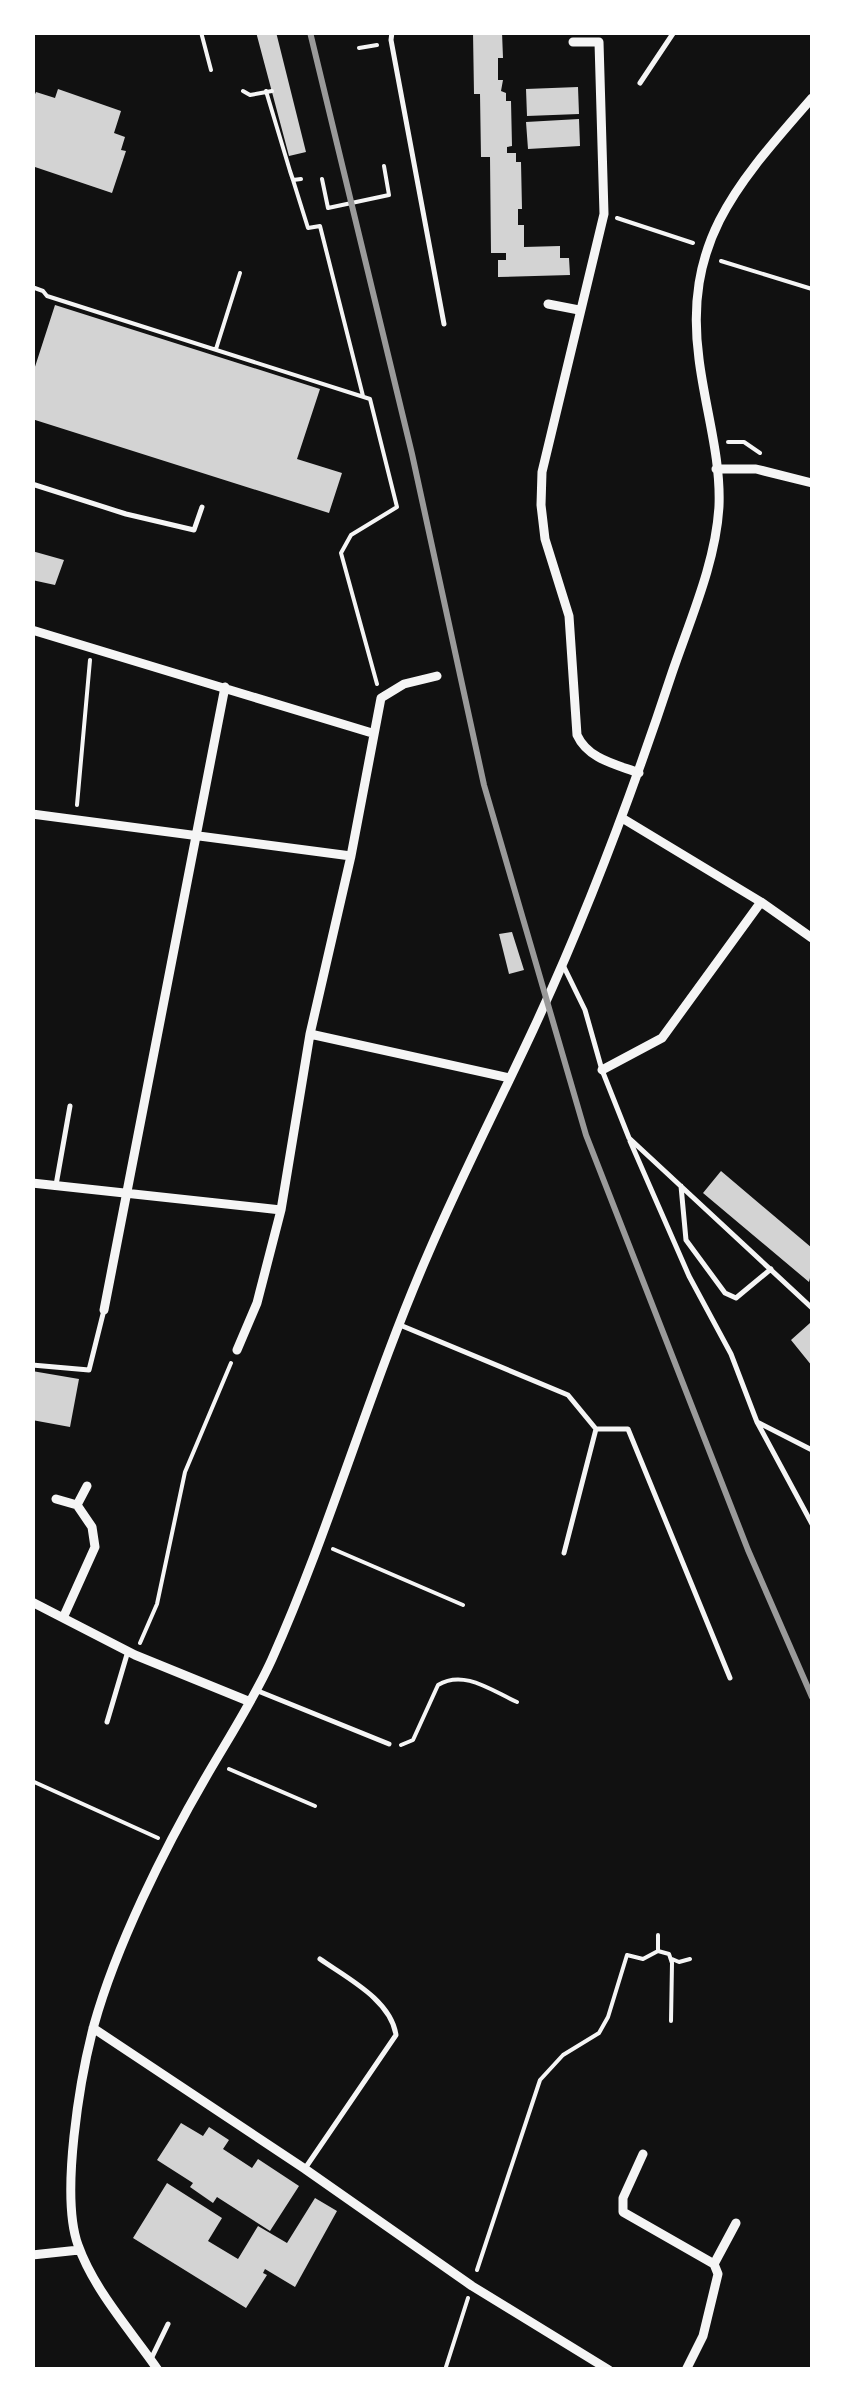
<svg xmlns="http://www.w3.org/2000/svg" width="845" height="2402" viewBox="0 0 845 2402" font-family="'IBM Plex Sans',sans-serif">
  <rect width="100%" height="100%" fill="#111"/>
  <!-- building -->
  <path fill="#d3d3d3" d="M 256,32 L 276,32 L 306,152 L 289,156 Z
    M 473,32 L 502,32 L 503,58 L 498,58 L 498,80 L 503,80 L 501,91 L 506,93 L 506,101 L 511,101 L 512,146 L 507,147 L 507,153 L 516,153 L 516,162 L 521,162 L 522,209 L 518,209 L 518,225 L 524,225 L 524,247 L 560,246 L 560,258 L 569,258 L 570,275 L 498,277 L 498,260 L 506,260 L 506,253 L 491,253 L 490,157 L 481,157 L 480,94 L 474,94 Z
    M 578,87 L 579,114 L 527,116 L 526,89 Z
    M 58,89 L 121,111 L 114,133 L 125,137 L 121,150 L 126,151 L 112,193 L 32,166 L 32,101 L 36,92 L 55,98 Z
    M 579,119 L 580,146 L 528,149 L 526,122 Z
    M 55,305 L 320,389 L 297,459 L 342,473 L 329,513 L 32,419 L 32,376 Z
    M 32,551 L 64,560 L 55,585 L 32,580 Z
    M 512,932 L 524,970 L 509,974 L 499,934 Z
    M 721,1171 L 812,1248 L 812,1280 L 810,1278 L 809,1282 L 703,1193 Z
    M 810,1323 L 812,1326 L 812,1366 L 791,1340 Z
    M 32,1371 L 79,1379 L 70,1427 L 32,1420 Z
    M 181,2123 L 203,2136 L 209,2127 L 229,2140 L 223,2149 L 252,2168 L 258,2159 L 299,2186 L 270,2231 L 217,2197 L 213,2203 L 190,2187 L 193,2183 L 157,2160 Z
    M 167,2183 L 222,2218 L 208,2241 L 238,2259 L 258,2226 L 287,2243 L 315,2198 L 337,2211 L 295,2287 L 265,2269 L 263,2273 L 267,2275 L 246,2308 L 133,2238 Z"/>
  <g fill="none" stroke-linecap="round" stroke-linejoin="round">
    <!-- path -->
    <path stroke="#f5f5f5" stroke-width="4" d="M 201,32 L 211,70
      M 359,48 L 377,45
      M 243,91 L 250,95 L 272,91
      M 266,91 L 290,171 L 293,180 L 301,179
      M 322,179 L 328,208 L 389,195 L 384,166
      M 293,180 L 308,228 L 320,226 L 363,396
      M 617,218 L 693,243
      M 721,261 L 812,289
      M 32,287 L 43,291 L 47,296 L 370,399 L 397,507 L 351,535 L 341,553 L 377,684
      M 216,349 L 240,273
      M 728,442 L 744,442 L 760,453
      M 77,805 L 90,660
      M 333,1549 L 463,1605
      M 140,1643 L 157,1604 L 185,1472 L 231,1363
      M 401,1745 L 413,1740 L 438,1685 C 464,1669 492,1691 517,1702
      M 229,1769 L 315,1806
      M 32,1781 L 158,1838
      M 658,1935 L 658,1950
      M 672,1959 L 679,1962 L 690,1959
      M 477,2270 L 540,2080 L 563,2055 L 599,2033 L 608,2017 L 627,1955 L 643,1959 L 658,1951 L 669,1954 L 672,1963 L 671,2021
      M 445,2370 L 468,2298"/>
    <!-- service -->
    <path stroke="#f5f5f5" stroke-width="5" d="M 392,32 L 391,40 L 444,324
      M 640,83 L 674,32
      M 32,484 L 126,514 L 194,530 L 202,507
      M 563,965 L 585,1010 L 602,1070 L 629,1138 L 812,1308
      M 630,1141 L 689,1276 L 731,1354 L 757,1422 L 812,1524
      M 56,1185 L 70,1106
      M 681,1186 L 686,1240 L 725,1293 L 736,1298 L 771,1269
      M 400,1325 L 568,1395 L 596,1429 L 564,1553
      M 32,1365 L 89,1370 L 104,1310
      M 757,1422 L 812,1450
      M 596,1429 L 628,1429 L 730,1678
      M 258,1691 L 389,1744
      M 107,1722 L 128,1651
      M 306,2167 L 396,2035 C 391,2000 347,1978 320,1959
      M 151,2359 L 168,2324"/>
    <!-- minor -->
    <path stroke="#f5f5f5" stroke-width="9" d="M 573,42 L 599,42 L 604,214 L 542,472 L 541,505 L 545,539 L 569,616 L 577,735 C 588,759 615,764 639,773
      M 548,304 L 579,310
      M 716,469 L 756,469 L 812,483
      M 32,630 L 372,733
      M 32,814 L 351,856
      M 622,818 L 761,902 L 812,938
      M 310,1034 L 510,1078
      M 602,1070 L 662,1038 L 761,902
      M 32,1183 L 281,1210
      M 104,1310 L 225,687
      M 237,1350 L 257,1303 L 281,1210 L 310,1034 L 351,856 L 381,698 L 404,684 L 437,676
      M 56,1499 L 77,1505 L 87,1486
      M 32,1602 L 135,1655 L 248,1701
      M 63,1618 L 95,1547 L 92,1527 L 77,1505
      M 93,2028 L 305,2169 L 472,2286 L 609,2370
      M 643,2154 L 623,2198 L 623,2212 L 714,2264 L 718,2274 L 703,2336 L 686,2370
      M 32,2255 L 79,2250
      M 714,2264 L 736,2223
      M 158,2370 C 131,2331 94,2290 78,2245 C 60,2195 80,2078 94,2025 C 116,1946 164,1849 206,1777 C 228,1739 254,1699 272,1659 C 331,1527 370,1387 428,1254 C 460,1179 498,1105 533,1030 C 587,914 632,794 672,673 C 690,620 716,562 719,506 C 721,457 705,408 699,359 C 683,240 739,182 812,98"/>
    <!-- rail -->
    <path stroke="#9a9a9a" stroke-width="6" d="M 310,32 L 412,454 L 484,785 L 586,1135 L 748,1550 L 812,1697"/>
  </g>
  <!-- border -->
  <rect width="845" height="2402" fill="none" stroke="#ffffff" stroke-width="70"/>
</svg>
